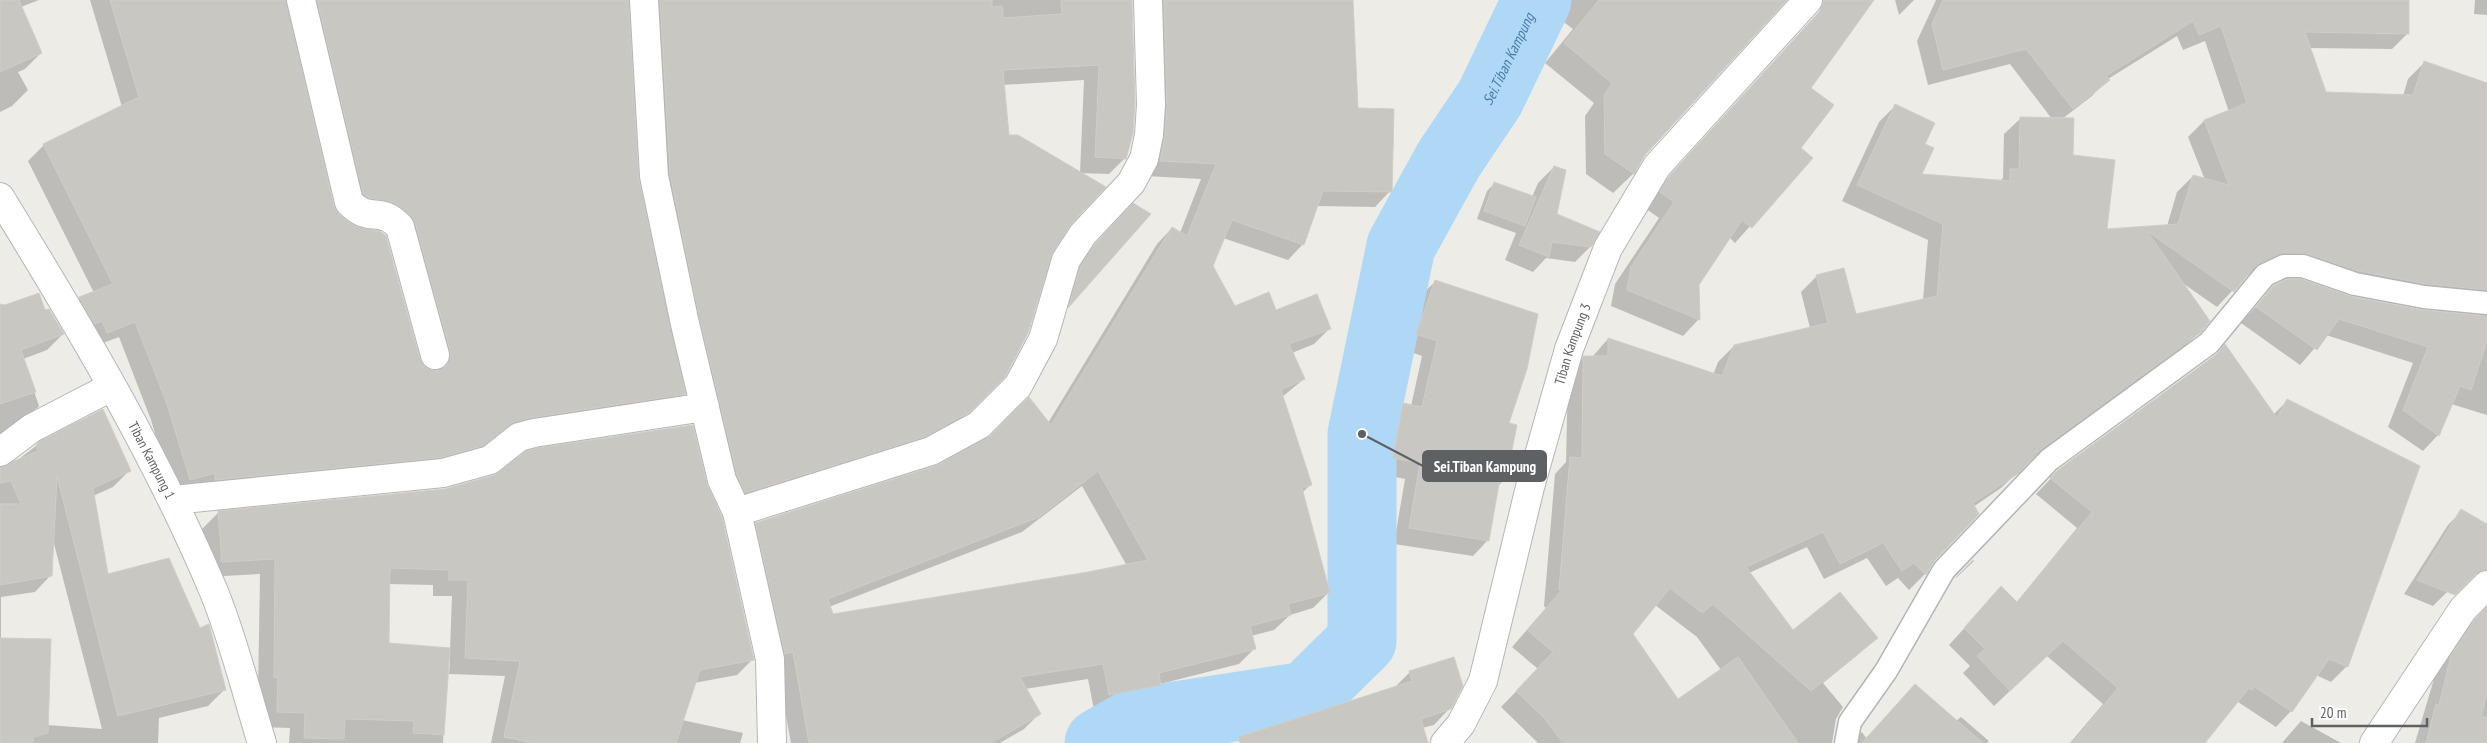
<svg xmlns="http://www.w3.org/2000/svg" width="2487" height="743" viewBox="0 0 2487 743" font-family="'PT Sans Narrow',sans-serif">
  <rect width="100%" height="100%" fill="#eeece6"/>
  <!-- shadow -->
  <path fill="#0003" fill-rule="evenodd" d="M 0,0 L 39,0 L 21,7 L 41,53 L 25,69 L 18,72 L 28,90 L 12,106 L 0,112 Z
    M 90,0 L 627,0 L 637,177 L 684,394 L 668,410 L 513,433 L 492,440 L 465,461 L 174,496 L 151,420 L 119,337 L 90,348 L 64,314 L 80,298 L 94,293 L 28,161 L 44,145 L 122,107 ZM 285,1 L 290,1 L 353,213 L 399,239 L 434,371 L 423,367 L 346,222 L 333,206 Z
    M 645,0 L 1131,0 L 1125,158 L 1109,174 L 1080,173 L 1084,80 L 1003,85 L 1008,136 L 1071,223 L 1052,251 L 1004,376 L 952,428 L 908,452 L 730,508 L 685,337 Z
    M 1132,0 L 1351,0 L 1356,109 L 1390,191 L 1375,207 L 1316,206 L 1303,244 L 1288,260 L 1223,238 L 1211,266 L 1235,308 L 1276,311 L 1329,329 L 1314,344 L 1292,353 L 1304,379 L 1282,397 L 1311,484 L 1302,493 L 1328,593 L 1313,608 L 1290,615 L 1274,630 L 1251,636 L 1254,649 L 1239,664 L 1160,684 L 1144,701 L 1094,710 L 1088,679 L 1025,689 L 1040,713 L 1024,729 L 1000,743 L 791,743 L 777,667 L 740,539 L 756,524 L 939,466 L 1048,423 L 1157,244 L 1172,228 L 1180,233 L 1201,179 L 1145,176 L 1139,1 ZM 1082,486 L 1127,566 L 832,616 L 829,607 L 1022,532 Z
    M 1569,0 L 1777,0 L 1644,155 L 1633,174 L 1613,193 L 1586,174 L 1585,116 L 1594,103 L 1545,63 L 1573,29 L 1557,17 Z
    M 1832,0 L 1872,0 L 1809,88 L 1799,148 L 1811,158 L 1735,243 L 1729,237 L 1698,284 L 1698,320 L 1683,336 L 1611,306 L 1615,284 L 1659,218 L 1645,208 L 1654,193 Z
    M 1895,0 L 1914,0 L 1899,15 Z
    M 1936,0 L 2409,0 L 2408,33 L 2392,49 L 2309,48 L 2325,93 L 2403,96 L 2408,79 L 2424,63 L 2487,83 L 2487,415 L 2451,404 L 2438,435 L 2423,451 L 2388,427 L 2413,363 L 2326,335 L 2300,365 L 2241,323 L 2274,287 L 2421,311 L 2483,317 L 2479,308 L 2287,268 L 2262,269 L 2245,277 L 2217,307 L 2181,282 L 2199,333 L 2182,349 L 2026,464 L 2001,488 L 1973,507 L 1925,574 L 1909,590 L 1898,578 L 1886,586 L 1867,558 L 1824,579 L 1807,547 L 1749,573 L 1793,631 L 1876,638 L 1860,653 L 1823,683 L 1843,707 L 1836,719 L 1832,743 L 1538,743 L 1501,707 L 1538,669 L 1512,647 L 1546,608 L 1544,606 L 1555,474 L 1566,462 L 1568,373 L 1584,357 L 1592,357 L 1608,339 L 1713,375 L 1718,362 L 1734,346 L 1810,328 L 1801,292 L 1817,276 L 1855,315 L 1923,300 L 1928,240 L 1842,201 L 1879,122 L 1895,106 L 1923,145 L 1920,175 L 2000,181 L 2003,178 L 2004,134 L 2020,119 L 2052,119 L 2010,64 L 1928,85 L 1917,41 ZM 2177,36 L 2183,50 L 2205,41 L 2229,112 L 2204,121 L 2188,137 L 2205,180 L 2193,176 L 2177,192 L 2167,226 L 2106,230 L 2071,156 L 2062,119 L 2092,96 L 2108,79 ZM 1655,605 L 1697,637 L 1721,670 L 1678,700 L 1631,634 Z
    M 2475,0 L 2487,0 L 2487,15 L 2474,14 Z
    M 1554,167 L 1556,214 L 1590,247 L 1575,262 L 1546,258 L 1533,272 L 1505,260 L 1516,233 L 1477,219 L 1487,191 L 1494,184 L 1532,197 L 1538,183 Z
    M 1149,214 L 1067,307 L 1055,320 L 1080,261 L 1118,220 Z
    M 1436,281 L 1507,424 L 1505,479 L 1497,487 L 1488,540 L 1473,556 L 1394,544 L 1405,479 L 1378,473 L 1388,420 L 1404,405 L 1411,406 L 1422,356 L 1402,349 L 1420,296 Z
    M 0,308 L 45,312 L 63,334 L 47,350 L 23,359 L 39,406 L 23,422 L 0,435 Z
    M 2225,346 L 2273,415 L 2287,401 L 2347,666 L 2331,682 L 2316,675 L 2291,711 L 2276,727 L 2238,702 L 2204,743 L 2070,743 L 2103,704 L 2047,656 L 1994,706 L 1963,673 L 1970,666 L 1949,645 L 2001,588 L 2016,603 L 2077,528 L 2036,494 L 2058,471 L 2213,358 Z
    M 41,442 L 129,471 L 113,487 L 93,496 L 107,576 L 224,690 L 208,706 L 159,718 L 158,743 L 0,743 L 0,469 L 10,466 ZM 53,540 L 102,729 L 47,725 L 1,639 L 1,597 L 35,592 L 51,575 Z
    M 445,490 L 753,659 L 737,675 L 694,683 L 682,720 L 743,733 L 740,743 L 491,743 L 505,676 L 449,674 L 450,660 L 448,659 L 443,743 L 289,743 L 290,728 L 261,727 L 262,692 L 258,693 L 260,574 L 206,577 L 202,529 L 219,512 ZM 388,584 L 433,585 L 433,596 L 452,596 L 450,649 L 387,644 Z
    M 2462,511 L 2487,526 L 2487,538 L 2447,592 L 2433,606 L 2404,594 L 2448,525 Z
    M 1973,560 L 1974,561 L 1955,579 L 1958,575 Z
    M 2487,608 L 2487,743 L 2415,743 L 2436,672 L 2459,636 Z
    M 1410,672 L 1450,708 L 1434,725 L 1422,728 L 1427,743 L 1238,743 L 1394,688 Z
    M 1915,685 L 1956,721 L 1961,717 L 1989,741 L 1987,743 L 1850,743 L 1862,732 L 1866,738 Z
    M 2301,721 L 2341,743 L 2282,743 Z"/>
  <g fill="none" stroke-linecap="round" stroke-linejoin="round">
    <!-- river -->
    <path stroke="#aed8f5" stroke-width="69" id="s1" d="M 1099,743 L 1136,722 L 1306,696 L 1362,641 L 1362,434 L 1401,246 L 1449,159 L 1490,98 L 1537,0"/>
  </g>
  <!-- building -->
  <path fill="#c9c7c2" stroke="#d2cdc5" fill-rule="evenodd" d="M 0,0 L 19,0 L 42,53 L 0,72 Z
    M 110,0 L 286,0 L 334,206 L 339,214 L 349,222 L 359,227 L 380,231 L 386,236 L 420,359 L 424,366 L 432,370 L 440,370 L 446,366 L 450,358 L 450,351 L 415,223 L 400,207 L 390,202 L 369,198 L 363,194 L 317,0 L 629,0 L 639,179 L 686,394 L 530,418 L 510,425 L 483,446 L 440,458 L 215,480 L 215,473 L 190,480 L 167,404 L 135,322 L 107,333 L 102,321 L 94,324 L 79,297 L 113,284 L 43,144 L 139,97 Z
    M 660,0 L 992,0 L 992,7 L 1002,6 L 1003,18 L 1062,14 L 1061,0 L 1132,0 L 1135,105 L 1133,133 L 1126,159 L 1095,157 L 1099,65 L 1003,70 L 1009,135 L 1018,135 L 1106,187 L 1072,223 L 1053,252 L 1028,333 L 1005,377 L 970,412 L 925,437 L 745,493 L 737,475 L 700,321 L 670,174 Z
    M 1164,0 L 1353,0 L 1358,108 L 1394,109 L 1392,192 L 1323,191 L 1304,245 L 1232,220 L 1213,266 L 1235,306 L 1269,292 L 1276,310 L 1317,294 L 1331,329 L 1289,344 L 1305,379 L 1281,390 L 1312,485 L 1302,488 L 1330,593 L 1288,604 L 1291,615 L 1250,626 L 1256,649 L 1159,673 L 1161,685 L 1109,695 L 1103,664 L 1020,677 L 1041,714 L 991,743 L 809,743 L 793,652 L 785,654 L 755,523 L 938,465 L 990,436 L 1029,397 L 1051,425 L 1172,227 L 1187,236 L 1216,164 L 1160,161 L 1165,136 L 1167,106 ZM 1098,471 L 1148,560 L 1088,572 L 833,614 L 828,599 L 1039,517 Z
    M 1599,0 L 1787,0 L 1645,155 L 1634,174 L 1605,154 L 1604,95 L 1612,83 L 1564,43 Z
    M 1823,0 L 1874,0 L 1811,88 L 1834,105 L 1801,148 L 1813,158 L 1752,228 L 1742,220 L 1699,285 L 1700,320 L 1627,290 L 1631,267 L 1674,202 L 1660,192 L 1670,175 L 1820,11 Z
    M 1943,0 L 2409,0 L 2409,34 L 2305,32 L 2326,92 L 2413,95 L 2424,61 L 2487,83 L 2487,290 L 2426,284 L 2358,271 L 2307,254 L 2284,253 L 2255,266 L 2234,292 L 2147,231 L 2210,321 L 2200,333 L 2041,449 L 2019,473 L 1973,503 L 1979,514 L 1934,561 L 1926,575 L 1914,563 L 1902,571 L 1883,543 L 1840,564 L 1823,532 L 1746,567 L 1793,630 L 1840,592 L 1878,638 L 1811,691 L 1713,604 L 1702,613 L 1670,588 L 1633,634 L 1678,699 L 1738,657 L 1798,743 L 1563,743 L 1544,718 L 1516,691 L 1553,652 L 1527,630 L 1561,591 L 1559,590 L 1570,457 L 1582,458 L 1583,356 L 1608,356 L 1608,338 L 1722,376 L 1734,345 L 1828,323 L 1816,275 L 1844,268 L 1856,314 L 1937,296 L 1943,224 L 1857,185 L 1895,104 L 1935,123 L 1925,144 L 1934,148 L 1922,174 L 2010,181 L 2010,169 L 2019,169 L 2020,117 L 2074,118 L 2073,155 L 2115,160 L 2107,229 L 2178,224 L 2193,175 L 2229,185 L 2204,120 L 2247,103 L 2221,26 L 2199,35 L 2193,21 L 2106,76 L 2110,80 L 2073,109 L 2026,49 L 1943,70 L 1932,24 Z
    M 1554,166 L 1566,170 L 1557,214 L 1600,232 L 1591,247 L 1552,242 L 1549,257 L 1519,245 Z
    M 1494,182 L 1536,197 L 1525,226 L 1484,211 Z
    M 1133,203 L 1151,214 L 1068,308 L 1080,267 L 1095,244 Z
    M 2287,279 L 2301,279 L 2353,297 L 2422,310 L 2487,316 L 2487,341 L 2471,390 L 2460,386 L 2439,436 L 2403,410 L 2428,347 L 2339,319 L 2317,350 L 2256,307 L 2273,286 Z
    M 1435,280 L 1538,314 L 1527,369 L 1509,423 L 1517,425 L 1506,479 L 1500,478 L 1489,541 L 1409,528 L 1420,463 L 1393,458 L 1403,403 L 1422,407 L 1437,341 L 1416,334 Z
    M 39,293 L 45,310 L 49,309 L 64,334 L 21,350 L 36,392 L 0,404 L 0,304 L 5,305 Z
    M 2225,344 L 2277,418 L 2287,399 L 2420,466 L 2348,667 L 2329,659 L 2292,712 L 2255,687 L 2252,690 L 2249,688 L 2205,743 L 2072,743 L 2118,688 L 2063,641 L 2010,691 L 1977,656 L 1985,649 L 1964,628 L 2001,586 L 2017,602 L 2092,512 L 2050,478 L 2058,470 L 2217,354 Z
    M 103,409 L 131,471 L 93,488 L 108,574 L 169,558 L 200,628 L 209,624 L 226,690 L 118,716 L 57,476 L 52,576 L 0,585 L 0,504 L 21,504 L 11,481 L 0,483 L 0,467 L 38,451 L 36,445 L 40,441 Z
    M 693,425 L 707,484 L 722,517 L 754,660 L 700,670 L 676,743 L 533,743 L 504,737 L 520,661 L 465,658 L 468,580 L 449,580 L 449,570 L 390,568 L 389,643 L 450,648 L 444,735 L 413,733 L 414,721 L 345,719 L 344,739 L 304,738 L 305,713 L 277,712 L 278,677 L 274,678 L 275,559 L 222,562 L 218,511 L 445,489 L 495,475 L 526,451 L 537,448 Z
    M 2461,509 L 2487,524 L 2487,570 L 2476,574 L 2455,595 L 2417,580 Z
    M 2487,607 L 2487,691 L 2481,716 L 2487,718 L 2487,743 L 2426,743 L 2436,704 L 2439,705 L 2451,655 L 2475,619 Z
    M 0,638 L 51,639 L 48,733 L 33,737 L 33,743 L 0,743 Z
    M 1454,657 L 1463,686 L 1451,709 L 1421,719 L 1428,743 L 1240,743 L 1239,737 L 1412,681 L 1409,671 Z
    M 1915,684 L 1983,743 L 1862,743 Z"/>
  <g fill="none" stroke-linecap="round" stroke-linejoin="round">
    <defs>
      <path id="lane" d="M 1846,743 L 1850,722 L 1886,671 L 1944,570 L 2049,460 L 2209,343 L 2265,275 L 2284,266 L 2303,266 L 2355,284 L 2424,297 L 2487,303"/>
      <g id="street">
        <path d="M 301,0 L 349,202 C 371,225 378,204 400,227 L 435,355"/>
        <path d="M 644,0 L 654,176 L 685,324 L 722,480 L 737,512 L 770,659 L 772,743"/>
        <path id="s2" d="M 0,197 C 78,324 156,454 214,592 C 233,638 247,695 262,743"/>
        <path d="M 0,452 L 32,428 L 111,387"/>
        <path d="M 173,500 L 443,473 L 490,460 L 519,437 L 534,433 L 705,407"/>
        <path d="M 737,512 L 931,451 L 979,425 L 1018,386 L 1043,339 L 1066,260 L 1083,234 L 1131,183 L 1144,159 L 1149,135 L 1151,105 L 1148,0"/>
        <path id="s3" d="M 1445,743 L 1461,724 L 1483,681 L 1530,487 L 1569,349 L 1608,248 L 1657,166 L 1808,0"/>
        <path d="M 2374,743 L 2463,609 L 2487,585"/>
      </g>
    </defs>
    <!-- lane casing -->
    <use href="#lane" stroke="#b3b6b9" stroke-width="25"/>
    <!-- street casing -->
    <use href="#street" stroke="#b3b6b9" stroke-width="30"/>
    <!-- lane -->
    <use href="#lane" stroke="#fff" stroke-width="22"/>
    <!-- street -->
    <use href="#street" stroke="#fff" stroke-width="28"/>
  </g>
  <g text-anchor="middle" stroke-width="4" stroke-linejoin="round" paint-order="stroke">
    <!-- street labels -->
    <g font-size="14" fill="#5d6164" stroke="#fff">
      <text dy="5" stroke="none"><textPath href="#s3" startOffset="422">Tiban Kampung 3</textPath></text>
      <text dy="5" stroke="none"><textPath href="#s2" startOffset="304">Tiban Kampung 1</textPath></text>
    </g>
    <!-- water labels -->
    <g font-size="15" font-style="italic" fill="#4c7aa6" stroke="#fff">
      <text dy="5" stroke="none"><textPath href="#s1" startOffset="908">Sei.Tiban Kampung</textPath></text>
    </g>
  </g>
  <!-- callouts -->
  <path fill="none" stroke="#5d6164" stroke-width="2" d="M1362 434L1423 466"/>
  <circle fill="#5d6164" stroke="#fff" stroke-width="2" cx="1362" cy="434" r="5"/>
  <rect fill="#5d6164" stroke="#5d6164" stroke-width="2" x="1423" y="451" width="123" height="30" rx="5"/>
  <g font-size="15" text-anchor="middle" font-weight="bold" fill="#fff">
    <text x="1485" y="472">Sei.Tiban Kampung</text>
  </g>
  <!-- scale -->
  <path d="M2312 718v8h115v-8" fill="none" stroke="#5d6164" stroke-width="2.5"/>
  <text x="2320" y="718" font-size="15" fill="#5d6164" stroke="#ffffff" stroke-width="4" paint-order="stroke">20 m</text>
</svg>
